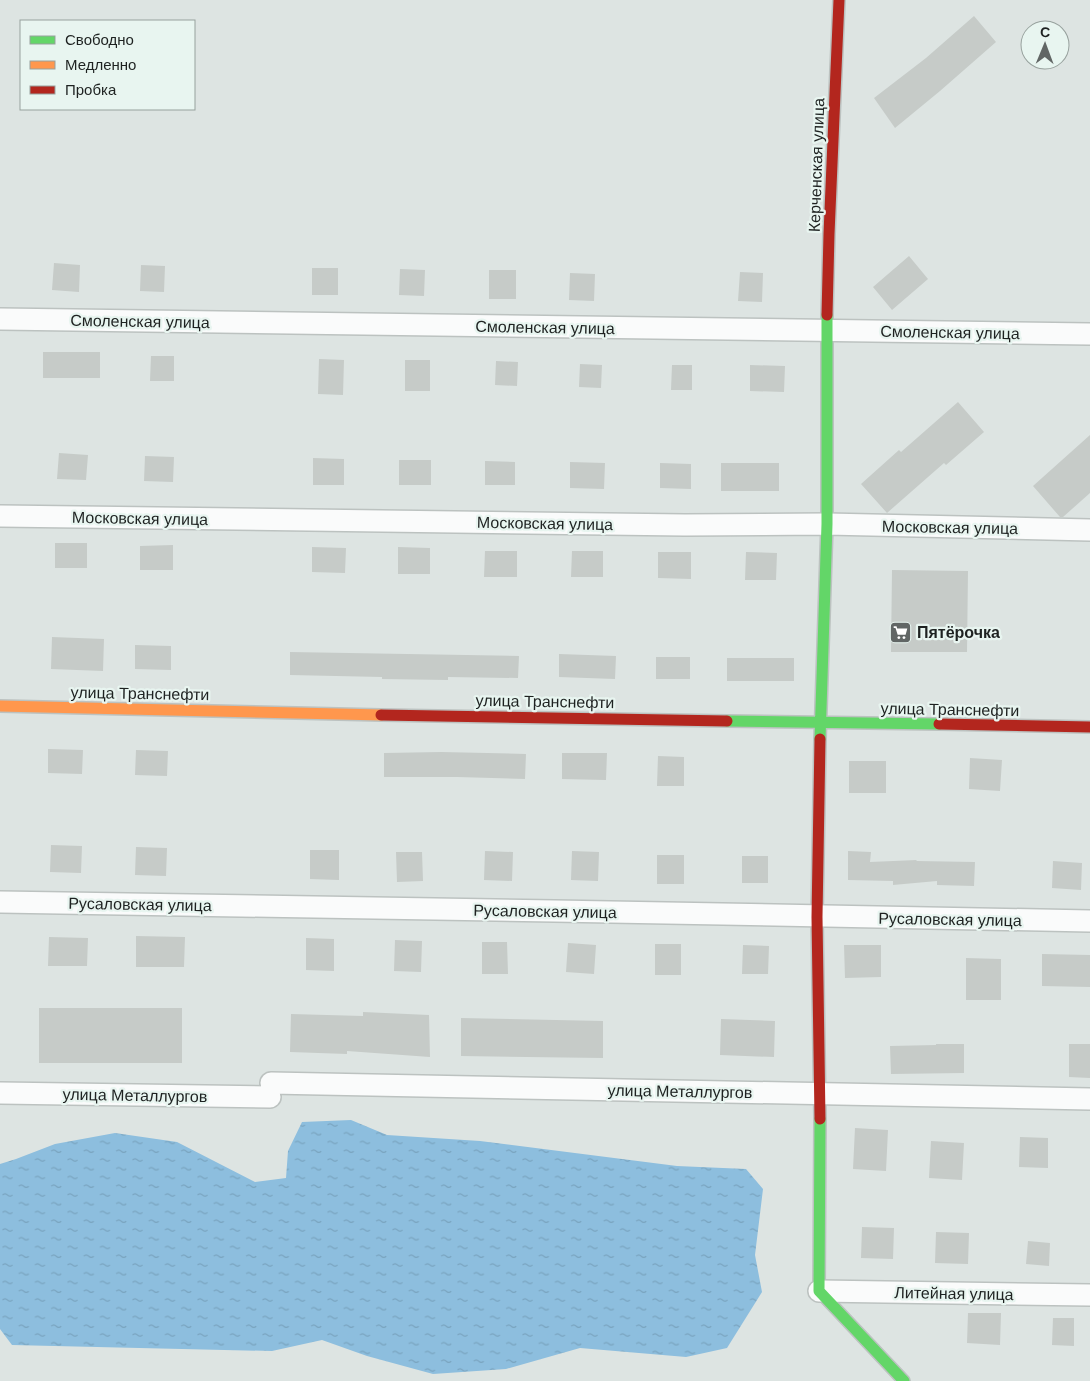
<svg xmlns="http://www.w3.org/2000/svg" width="1090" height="1381" viewBox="0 0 1090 1381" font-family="Helvetica,sans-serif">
  <defs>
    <pattern id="water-ripples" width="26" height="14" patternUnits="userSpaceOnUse" patternTransform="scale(1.25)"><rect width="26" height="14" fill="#8dbede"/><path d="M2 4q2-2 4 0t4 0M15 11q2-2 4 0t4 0" fill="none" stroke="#79a3be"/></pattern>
  </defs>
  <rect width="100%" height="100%" fill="#dde4e2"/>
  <!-- water -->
  <path fill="url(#water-ripples)" d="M 351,1120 L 387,1135 L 480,1141 L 677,1166 L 746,1169 L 763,1189 L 755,1255 L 762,1292 L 727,1348 L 686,1357 L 580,1348 L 506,1369 L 433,1374 L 367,1356 L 322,1340 L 272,1351 L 12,1345 L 0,1329 L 0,1164 L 16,1159 L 55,1144 L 115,1133 L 177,1142 L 255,1182 L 286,1178 L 288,1151 L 302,1122 Z"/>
  <!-- building -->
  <path fill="#c6cbc8" d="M 974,16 L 996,42 L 940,91 L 895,128 L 874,98 L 926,58 Z
    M 909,256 L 928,279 L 892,310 L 873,287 Z
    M 54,263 L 80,265 L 79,292 L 52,290 Z
    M 141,265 L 165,266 L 164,292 L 140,291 Z
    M 312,268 L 338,268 L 338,295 L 312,295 Z
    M 400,269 L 425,270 L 424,296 L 399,295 Z
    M 489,270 L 516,270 L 516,299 L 489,299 Z
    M 740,272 L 763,273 L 762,302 L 738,301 Z
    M 570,273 L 595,274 L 594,301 L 569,300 Z
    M 43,352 L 100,352 L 100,378 L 43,378 Z
    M 151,356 L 174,356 L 174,381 L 150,381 Z
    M 319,359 L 344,360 L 343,395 L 318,394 Z
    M 405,360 L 430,360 L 430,391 L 405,391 Z
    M 496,361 L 518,362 L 517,386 L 495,385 Z
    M 580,364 L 602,365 L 601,388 L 579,387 Z
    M 672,365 L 692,365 L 692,390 L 671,390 Z
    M 750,365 L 785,366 L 784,392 L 750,391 Z
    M 958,402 L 984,432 L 946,465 L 944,463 L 887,513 L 861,484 L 899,450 L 901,452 Z
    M 1090,435 L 1090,493 L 1063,517 L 1060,517 L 1033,486 Z
    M 59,453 L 88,455 L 86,480 L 57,479 Z
    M 145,456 L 174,457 L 173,482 L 144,481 Z
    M 313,458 L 344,459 L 344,485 L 313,485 Z
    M 399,460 L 431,460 L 431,485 L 399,485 Z
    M 485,461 L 515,462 L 515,485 L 485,485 Z
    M 570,462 L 605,463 L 604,489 L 570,488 Z
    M 660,463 L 691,464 L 691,489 L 660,488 Z
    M 721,463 L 779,463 L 779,491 L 721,491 Z
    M 55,543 L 87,543 L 87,568 L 55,568 Z
    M 173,545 L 173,570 L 140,570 L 140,546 Z
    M 312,547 L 346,548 L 345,573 L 312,572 Z
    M 398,547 L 430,548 L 430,574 L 398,574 Z
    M 485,551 L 517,551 L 517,577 L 484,577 Z
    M 572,551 L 603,551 L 603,577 L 571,577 Z
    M 658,552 L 691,552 L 691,579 L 658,578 Z
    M 746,552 L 777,553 L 776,580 L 745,580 Z
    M 892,570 L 968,571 L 967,652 L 891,652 Z
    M 52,637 L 104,639 L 103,671 L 51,669 Z
    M 135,645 L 171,646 L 171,670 L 135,669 Z
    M 290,652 L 519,656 L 518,678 L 448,677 L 448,680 L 382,679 L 382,677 L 290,675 Z
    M 559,654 L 616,656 L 615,679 L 559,677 Z
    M 656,657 L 690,657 L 690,679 L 656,679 Z
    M 727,658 L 794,658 L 794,681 L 727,681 Z
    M 48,749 L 83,750 L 82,774 L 48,773 Z
    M 136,750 L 168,751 L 167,776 L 135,775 Z
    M 441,752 L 526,754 L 525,779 L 457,777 L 384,777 L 384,753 Z
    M 562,753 L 607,753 L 606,780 L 562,779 Z
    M 658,756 L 684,757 L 684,786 L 657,786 Z
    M 970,758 L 1002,760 L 1000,791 L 969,789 Z
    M 849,761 L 886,761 L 886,793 L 849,793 Z
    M 51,845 L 82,846 L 81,873 L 50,872 Z
    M 136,847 L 167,848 L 166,876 L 135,875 Z
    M 310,850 L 339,850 L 339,880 L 310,879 Z
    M 485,851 L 513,852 L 512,881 L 484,880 Z
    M 572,851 L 599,852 L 598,881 L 571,880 Z
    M 848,851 L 871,852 L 870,862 L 917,860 L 916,861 L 975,862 L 974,886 L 937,885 L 937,881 L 893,885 L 893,881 L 848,880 Z
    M 396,852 L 422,852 L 423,881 L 397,882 Z
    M 657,855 L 684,855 L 684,884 L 657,884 Z
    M 742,856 L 768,856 L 768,883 L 742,883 Z
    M 1053,861 L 1082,863 L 1081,890 L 1052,888 Z
    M 136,936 L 185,937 L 184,967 L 136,967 Z
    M 49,937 L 88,938 L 87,966 L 48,966 Z
    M 306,938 L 334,939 L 334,971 L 306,970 Z
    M 395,940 L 422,941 L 421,972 L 394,971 Z
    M 482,942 L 507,942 L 508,974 L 482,974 Z
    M 568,943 L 596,945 L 594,974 L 566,972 Z
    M 655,944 L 681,944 L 681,975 L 655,975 Z
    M 743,945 L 769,946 L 768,974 L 742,974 Z
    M 844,945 L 881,945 L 881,977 L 845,978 Z
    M 1042,954 L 1090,955 L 1090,987 L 1042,986 Z
    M 966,958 L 1001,959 L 1001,1000 L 966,1000 Z
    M 39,1008 L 182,1008 L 182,1063 L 39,1063 Z
    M 363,1012 L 429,1015 L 430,1057 L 347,1051 L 347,1054 L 290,1052 L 291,1014 L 363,1016 Z
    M 461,1018 L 603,1021 L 603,1058 L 461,1056 Z
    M 721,1019 L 775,1021 L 774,1057 L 720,1055 Z
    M 936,1044 L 964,1044 L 964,1073 L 891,1074 L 890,1046 L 936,1045 Z
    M 1069,1044 L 1090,1044 L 1090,1078 L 1069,1077 Z
    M 855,1128 L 888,1130 L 886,1171 L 853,1169 Z
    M 1020,1137 L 1048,1138 L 1048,1168 L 1019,1167 Z
    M 931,1141 L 964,1143 L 962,1180 L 929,1178 Z
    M 862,1227 L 894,1228 L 893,1259 L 861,1258 Z
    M 936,1232 L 969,1233 L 968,1264 L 935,1263 Z
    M 1028,1241 L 1050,1243 L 1049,1266 L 1026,1264 Z
    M 968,1313 L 1001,1313 L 1000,1345 L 967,1343 Z
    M 1053,1318 L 1074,1318 L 1074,1346 L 1052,1345 Z"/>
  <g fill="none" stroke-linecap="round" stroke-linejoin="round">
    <defs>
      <path id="street" d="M 0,319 L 1090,334
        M 0,516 L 685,525 L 827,524 L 1090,530
        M 0,902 C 363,906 727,915 1090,921
        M 271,1083 L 1090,1099
        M 0,1093 L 270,1097
        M 819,1291 L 1090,1295"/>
      <path id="fast" d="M 727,721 L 939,724
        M 820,739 L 827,524 L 827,315
        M 820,1119 L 819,1291 L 904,1381"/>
      <path id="slow" d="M 0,706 L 381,715"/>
      <path id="jam" d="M 827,315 L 829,234 L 839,0
        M 381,715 L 727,721
        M 939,724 L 1090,727
        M 820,739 L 817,917 L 820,1119"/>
    </defs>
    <!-- street casing -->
    <use href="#street" stroke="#bcc2c0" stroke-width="24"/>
    <!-- fast casing -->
    <use href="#fast" stroke="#bcc2c0" stroke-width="14"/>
    <!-- slow casing -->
    <use href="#slow" stroke="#bcc2c0" stroke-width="14"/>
    <!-- jam casing -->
    <use href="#jam" stroke="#bcc2c0" stroke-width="14"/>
    <!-- street -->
    <use href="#street" stroke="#fafbfb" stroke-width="21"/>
    <!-- fast -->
    <use href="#fast" stroke="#63d668" stroke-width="11"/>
    <!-- slow -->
    <use href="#slow" stroke="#ff974d" stroke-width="11"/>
    <!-- jam -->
    <use href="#jam" stroke="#b3261e" stroke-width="11"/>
  </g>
  <!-- icons -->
  <defs>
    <symbol id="supermarket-square" viewBox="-11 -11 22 22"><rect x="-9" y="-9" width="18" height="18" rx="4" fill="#616665" stroke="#e8f5f0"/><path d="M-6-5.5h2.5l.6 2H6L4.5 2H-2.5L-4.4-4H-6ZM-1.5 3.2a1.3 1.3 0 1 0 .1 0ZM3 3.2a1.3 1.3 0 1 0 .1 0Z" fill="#fff"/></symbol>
  </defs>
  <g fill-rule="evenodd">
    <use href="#supermarket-square" x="888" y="620" width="25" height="25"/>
  </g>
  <g text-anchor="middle" stroke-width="4.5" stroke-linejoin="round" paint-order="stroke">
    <!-- street labels -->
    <g font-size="16" fill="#1e2221" stroke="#e8f5f0">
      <text transform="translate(816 165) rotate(-88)" y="6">Керченская улица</text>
      <text transform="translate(140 321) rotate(1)" y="6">Смоленская улица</text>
      <text transform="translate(545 327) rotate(1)" y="6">Смоленская улица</text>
      <text transform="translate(950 332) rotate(1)" y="6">Смоленская улица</text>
      <text transform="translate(140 518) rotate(1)" y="6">Московская улица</text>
      <text transform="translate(545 523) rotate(1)" y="6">Московская улица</text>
      <text transform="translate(950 527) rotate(1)" y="6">Московская улица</text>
      <text transform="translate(140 693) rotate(1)" y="6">улица Транснефти</text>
      <text transform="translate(545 701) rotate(1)" y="6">улица Транснефти</text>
      <text transform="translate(950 709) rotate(1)" y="6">улица Транснефти</text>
      <text transform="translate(140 904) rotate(1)" y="6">Русаловская улица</text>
      <text transform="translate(545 911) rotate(1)" y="6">Русаловская улица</text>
      <text transform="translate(950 919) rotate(1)" y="6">Русаловская улица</text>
      <text transform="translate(680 1091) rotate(1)" y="6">улица Металлургов</text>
      <text transform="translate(135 1095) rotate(1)" y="6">улица Металлургов</text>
      <text transform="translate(954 1293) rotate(1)" y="6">Литейная улица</text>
    </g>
    <!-- poi labels -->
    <g font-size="16" font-weight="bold" fill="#1e2221" stroke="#e8f5f0" text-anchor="start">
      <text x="917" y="638">Пятёрочка</text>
    </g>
  </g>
  <!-- legend -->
  <rect x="20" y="20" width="175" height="90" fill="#e8f5f0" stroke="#97a19d"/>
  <rect x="30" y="36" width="25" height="8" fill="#63d668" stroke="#97a19d"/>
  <text x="65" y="45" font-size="15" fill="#1e2221">Свободно</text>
  <rect x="30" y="61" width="25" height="8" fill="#ff974d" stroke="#97a19d"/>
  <text x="65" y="70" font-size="15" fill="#1e2221">Медленно</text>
  <rect x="30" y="86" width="25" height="8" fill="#b3261e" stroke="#97a19d"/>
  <text x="65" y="95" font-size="15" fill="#1e2221">Пробка</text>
  <!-- north arrow -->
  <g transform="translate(1045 45) rotate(1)"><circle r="24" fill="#e8f5f0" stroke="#97a19d"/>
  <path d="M0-4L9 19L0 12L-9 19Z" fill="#616665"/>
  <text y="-8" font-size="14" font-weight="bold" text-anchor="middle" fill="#1e2221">С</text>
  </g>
</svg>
